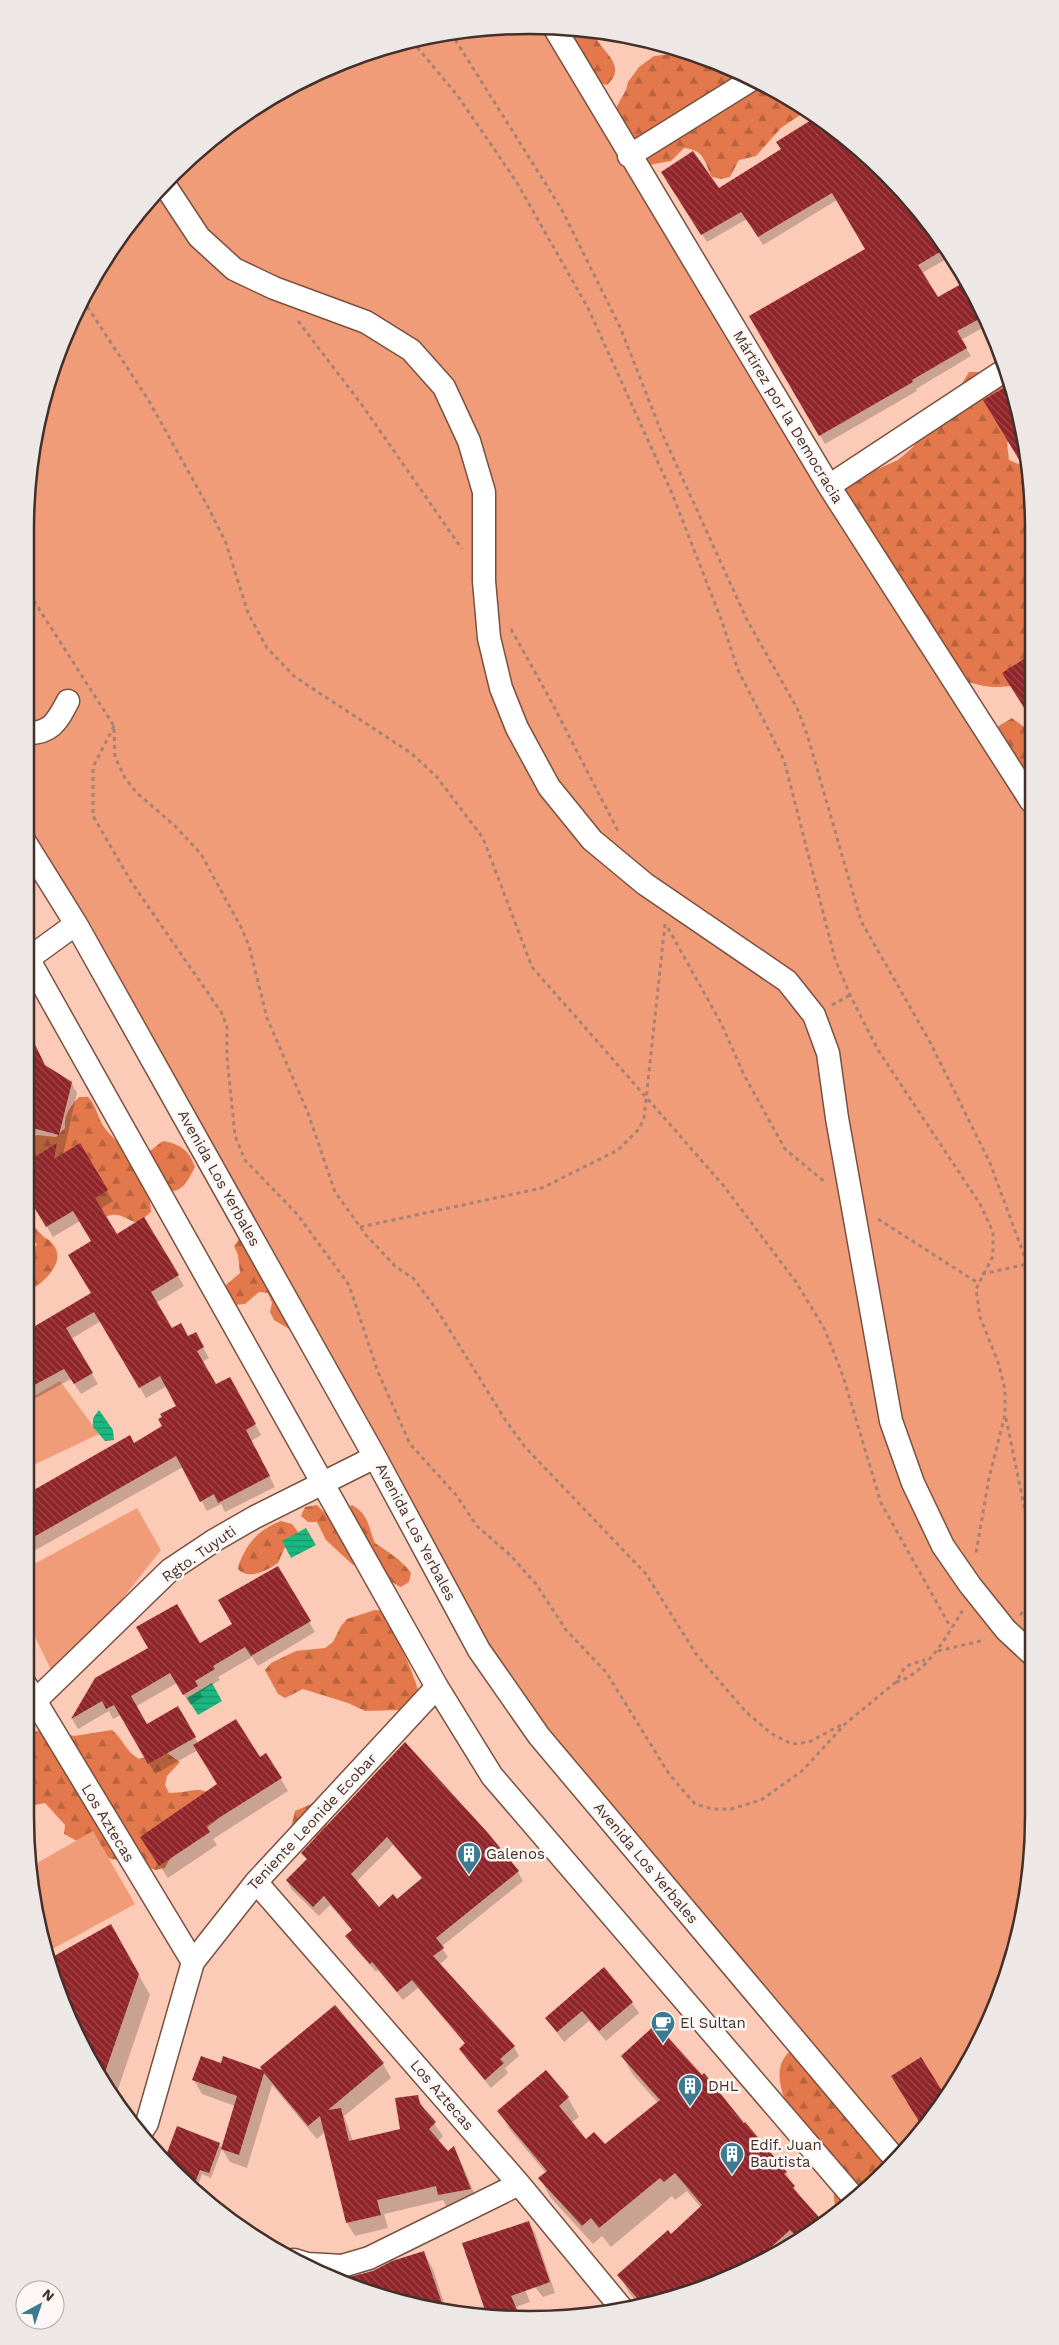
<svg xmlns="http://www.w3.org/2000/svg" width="1059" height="2345" viewBox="0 0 1059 2345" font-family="'Work Sans',sans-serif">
  <defs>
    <pattern id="forest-firs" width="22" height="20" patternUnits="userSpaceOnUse" patternTransform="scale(1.25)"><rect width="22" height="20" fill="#e2784b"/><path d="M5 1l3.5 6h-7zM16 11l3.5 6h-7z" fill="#b9633e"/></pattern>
    <pattern id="water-rules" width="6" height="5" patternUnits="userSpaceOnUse" patternTransform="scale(1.25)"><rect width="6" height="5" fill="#1cb681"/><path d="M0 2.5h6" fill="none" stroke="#1a946a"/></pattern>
    <pattern id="building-back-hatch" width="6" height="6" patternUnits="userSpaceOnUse" patternTransform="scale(1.25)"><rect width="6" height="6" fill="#902429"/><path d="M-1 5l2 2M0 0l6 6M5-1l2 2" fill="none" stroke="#9e4b4e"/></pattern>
  </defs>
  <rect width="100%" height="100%" fill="#fccbb7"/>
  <!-- forest -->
  <path fill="url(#forest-firs)" d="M 567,29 L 593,31 C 598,51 630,64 607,85 L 599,83 Z
    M 681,51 L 722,63 L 806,111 L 781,128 L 756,156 L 739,160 L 730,177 L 721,179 L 712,177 C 704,162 705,150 684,148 L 671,161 L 643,166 L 617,114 L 617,106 L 626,90 L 628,82 L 639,67 L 654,56 L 673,54 Z
    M 969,372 L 986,372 L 1009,388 L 1017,428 L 1007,443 L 1009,460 L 1030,469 L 1030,681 C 1005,690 983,689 959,678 L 833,494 L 864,475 L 898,460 L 912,448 L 960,387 Z
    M 1012,718 L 1031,732 L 1031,801 L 997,727 Z
    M 79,1097 L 88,1097 C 96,1105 97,1115 102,1124 C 110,1137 132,1157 147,1152 C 152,1151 158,1144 163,1141 C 180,1144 189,1150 195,1167 C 184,1189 180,1194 155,1191 L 150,1199 L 151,1212 L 138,1223 C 124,1219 119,1211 105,1217 L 25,1178 L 25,1140 L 37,1135 L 56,1137 L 65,1128 C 64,1114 70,1107 79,1097 Z
    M 25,1219 C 32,1223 36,1229 42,1235 C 44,1238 49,1239 51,1242 C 64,1255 55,1269 45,1279 C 39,1285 33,1290 25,1288 L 25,1255 L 37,1245 L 30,1232 L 25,1229 Z
    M 247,1238 L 291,1330 L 274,1320 L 270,1312 L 272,1303 L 268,1293 L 259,1292 L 245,1304 L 235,1305 L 221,1293 L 226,1285 L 240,1273 L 238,1255 L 234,1246 L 239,1239 Z
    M 317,1505 L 331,1519 L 352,1505 C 369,1514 368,1527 375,1543 C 389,1553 400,1558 411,1573 L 409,1582 L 401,1587 C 384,1579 374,1565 353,1565 L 326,1540 L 317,1522 L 308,1522 L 301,1516 L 305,1507 Z
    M 281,1521 L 292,1524 L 298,1532 L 285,1547 L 278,1563 C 268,1570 248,1581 238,1569 L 239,1564 C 248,1542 258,1530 281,1521 Z
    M 375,1610 L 384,1611 C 398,1638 410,1664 419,1693 L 400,1710 L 365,1711 L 348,1703 L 303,1689 L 285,1698 L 278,1694 L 265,1670 L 271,1663 L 296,1651 L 325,1648 L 333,1642 L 341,1626 L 347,1619 Z
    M 47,1728 L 74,1736 L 112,1730 C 123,1739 126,1752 139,1759 L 164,1751 L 180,1762 L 167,1776 L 165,1785 L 169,1793 C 200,1792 203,1780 225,1811 C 206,1834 178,1840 165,1868 L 155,1870 L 139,1863 L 111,1859 L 64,1834 L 65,1825 L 45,1803 L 25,1807 L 25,1735 Z
    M 323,1799 L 333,1808 C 330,1821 323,1838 308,1840 L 291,1828 L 295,1811 Z
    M 797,2046 L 906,2151 L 839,2213 C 830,2200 837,2187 831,2176 C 813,2144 749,2074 797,2046 Z"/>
  <!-- park -->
  <path fill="#f19c79" d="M 529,25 L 554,27 L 1031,801 L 1034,1816 L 1024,1914 L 996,2008 L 966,2068 L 909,2148 L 896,2160 L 539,1736 L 25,843 L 25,529 L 35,431 L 63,337 L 110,249 L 173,173 L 249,110 L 336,64 L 431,35 Z
    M 60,1381 L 99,1434 L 25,1469 L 25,1401 Z
    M 137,1508 L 161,1550 L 57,1682 L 25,1616 L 25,1569 Z
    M 93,1831 L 135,1904 L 45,1953 L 35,1914 L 30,1867 Z"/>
  <!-- water -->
  <path fill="url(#water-rules)" d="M 99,1410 L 113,1430 L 114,1440 L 105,1441 L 93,1427 L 93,1418 Z
    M 306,1528 L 316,1545 L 291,1558 L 282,1541 Z
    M 212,1683 L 222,1701 L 198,1715 L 187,1698 Z"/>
  <!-- shadow -->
  <path fill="#0003" fill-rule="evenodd" d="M 817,118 L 836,129 L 930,222 L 950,257 L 922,273 L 937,299 L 965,283 L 989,324 L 961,340 L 971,356 L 916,389 L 917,391 L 825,444 L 751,316 L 866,250 L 837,200 L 763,245 L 747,219 L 707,242 L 667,181 L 719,189 L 782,150 Z
    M 1030,657 L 1030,716 L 1003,673 Z
    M 25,1025 L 46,1067 L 71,1082 L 77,1093 L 63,1155 L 79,1145 L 113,1201 L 100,1209 L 116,1236 L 144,1219 L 184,1286 L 156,1303 L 171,1330 L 188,1338 L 195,1334 L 209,1358 L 202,1362 L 215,1386 L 236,1389 L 261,1435 L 251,1441 L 275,1487 L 225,1512 L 221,1504 L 207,1511 L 183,1467 L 25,1556 L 25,1496 L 134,1445 L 163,1427 L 178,1406 L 167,1386 L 146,1398 L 101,1321 L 71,1339 L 98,1384 L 81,1394 L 71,1379 L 25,1404 L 25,1333 L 92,1293 L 93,1241 L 80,1221 L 53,1237 L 25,1190 Z
    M 277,1567 L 315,1632 L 258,1666 L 252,1657 L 218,1677 L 220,1680 L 200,1692 L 203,1697 L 190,1705 L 177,1683 L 135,1707 L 146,1726 L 178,1708 L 198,1743 L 260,1759 L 266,1755 L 288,1791 L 213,1839 L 217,1845 L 168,1878 L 149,1850 L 219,1784 L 198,1750 L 155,1774 L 121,1715 L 113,1719 L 109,1711 L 78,1729 L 72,1719 L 96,1679 L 199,1644 L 234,1625 Z
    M 405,1744 L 518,1872 L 523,1881 L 441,1947 L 448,1957 L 439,1965 L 514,2047 L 519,2056 L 505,2068 L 508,2073 L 491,2088 L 466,2058 L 461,2049 L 466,2045 L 418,1988 L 403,2000 L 378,1970 L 376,1972 L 352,1945 L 347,1936 L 353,1931 L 330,1905 L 319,1916 L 292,1890 L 287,1881 L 307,1860 L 303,1853 ZM 393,1845 L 423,1879 L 397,1900 L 379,1908 L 356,1882 Z
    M 111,1926 L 150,1995 L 115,2098 L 92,2067 L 52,1978 L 47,1961 Z
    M 604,1969 L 632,2003 L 639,2013 L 606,2041 L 589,2021 L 564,2042 L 546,2018 Z
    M 335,2006 L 383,2064 L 391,2078 L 344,2116 L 353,2141 L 402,2130 L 417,2096 L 426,2112 L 443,2136 L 438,2141 L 448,2153 L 454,2148 L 461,2162 L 478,2202 L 447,2208 L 443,2200 L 384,2214 L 388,2228 L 355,2236 L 347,2223 L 325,2132 L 317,2139 L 272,2085 L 247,2168 L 230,2162 L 222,2149 L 211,2178 L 202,2174 L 196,2191 L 165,2162 L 178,2128 L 219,2144 L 222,2148 L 235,2106 L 202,2094 L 194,2080 L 221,2065 L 264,2072 Z
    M 622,2056 L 745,2124 L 786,2173 L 801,2199 L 818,2218 L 823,2214 L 829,2221 L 781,2253 L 692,2293 L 641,2307 L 630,2294 L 619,2275 L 671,2235 L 701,2208 L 687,2191 L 675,2200 L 672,2196 L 611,2247 L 602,2236 L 593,2244 L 550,2197 L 540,2178 L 546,2173 L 510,2130 L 499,2111 L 568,2098 L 579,2117 L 571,2123 L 586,2140 L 605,2146 L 658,2103 L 633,2075 Z
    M 528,2222 L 535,2233 L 555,2293 L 543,2297 L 514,2262 L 530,2302 L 516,2307 L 521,2319 L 481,2315 L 479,2309 L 485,2307 Z
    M 418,2254 L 424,2254 L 433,2269 L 447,2312 L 431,2310 L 367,2293 L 354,2287 L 351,2278 Z"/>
  <!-- building -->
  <path fill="url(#building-back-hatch)" fill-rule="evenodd" d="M 816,117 L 836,129 L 930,222 L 945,249 L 918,265 L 938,297 L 961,284 L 981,318 L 957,331 L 967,348 L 912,380 L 913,382 L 819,436 L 749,316 L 865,249 L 832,193 L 758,237 L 741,212 L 701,235 L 661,172 L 693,151 L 719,188 L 781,149 L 776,142 Z
    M 1009,385 L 1030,463 L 1030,472 L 1027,473 L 983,400 Z
    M 1030,655 L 1030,717 L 1002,673 Z
    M 25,1024 L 45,1065 L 72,1082 L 59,1135 L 25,1126 Z
    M 57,1143 L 54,1159 L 80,1143 L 108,1190 L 95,1198 L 117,1234 L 144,1217 L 179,1275 L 151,1292 L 172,1328 L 181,1323 L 188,1336 L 196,1332 L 204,1347 L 197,1351 L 216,1384 L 230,1377 L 256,1424 L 246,1430 L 270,1476 L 218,1503 L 214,1494 L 200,1502 L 176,1456 L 25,1542 L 25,1495 L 130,1435 L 134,1443 L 162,1426 L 158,1419 L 162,1417 L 160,1414 L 176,1406 L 160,1376 L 139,1388 L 94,1312 L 66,1328 L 93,1373 L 74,1384 L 64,1369 L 25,1390 L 25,1332 L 91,1293 L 68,1255 L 91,1241 L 73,1211 L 46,1227 L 25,1192 L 25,1163 Z
    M 278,1566 L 311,1621 L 251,1656 L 245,1647 L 213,1666 L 215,1669 L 195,1681 L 198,1686 L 183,1695 L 170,1673 L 131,1696 L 147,1724 L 178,1706 L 196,1737 L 148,1764 L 114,1705 L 106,1709 L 102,1701 L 71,1719 L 95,1678 L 148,1648 L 136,1627 L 177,1604 L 200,1643 L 232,1624 L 218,1600 Z
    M 236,1719 L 260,1757 L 266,1753 L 282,1778 L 206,1826 L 210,1832 L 159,1866 L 140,1837 L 217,1784 L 193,1745 Z
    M 405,1742 L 488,1833 L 519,1871 L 436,1938 L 444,1948 L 433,1956 L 515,2046 L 500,2059 L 504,2063 L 485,2080 L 459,2049 L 465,2043 L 412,1980 L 397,1992 L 372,1962 L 370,1964 L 345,1936 L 352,1930 L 324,1896 L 313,1907 L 286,1880 L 307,1859 L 301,1853 ZM 387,1837 L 422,1878 L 397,1899 L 393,1894 L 379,1907 L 351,1874 Z
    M 111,1924 L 139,1974 L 102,2081 L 92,2068 L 52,1978 L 47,1960 Z
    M 604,1967 L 633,2002 L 599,2031 L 582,2011 L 557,2032 L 545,2018 Z
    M 335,2005 L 384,2063 L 328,2110 L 341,2108 L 349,2141 L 400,2129 L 395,2098 L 418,2095 L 420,2104 L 436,2122 L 429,2129 L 448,2151 L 454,2146 L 471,2189 L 438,2195 L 436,2186 L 377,2200 L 381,2215 L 346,2223 L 320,2116 L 308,2126 L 264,2073 L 239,2155 L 221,2149 L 237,2096 L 192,2080 L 201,2056 L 221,2063 L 223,2056 L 262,2070 L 260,2067 Z
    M 656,2024 L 702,2075 L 704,2073 L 744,2123 L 745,2122 L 787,2172 L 784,2174 L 795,2186 L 793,2188 L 825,2224 L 800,2240 L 790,2230 L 749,2267 L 692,2293 L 644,2306 L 617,2275 L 668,2230 L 671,2234 L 702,2205 L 675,2173 L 664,2182 L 660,2178 L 599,2228 L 591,2218 L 582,2226 L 538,2178 L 547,2171 L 497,2111 L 546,2070 L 569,2097 L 559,2106 L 586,2139 L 594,2132 L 605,2144 L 660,2100 L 621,2056 Z
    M 921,2057 L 946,2097 L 923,2128 L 891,2076 Z
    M 177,2126 L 220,2143 L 209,2173 L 200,2170 L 193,2188 L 164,2161 Z
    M 529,2221 L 550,2282 L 511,2296 L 521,2319 L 487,2316 L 462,2243 Z
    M 424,2251 L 445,2312 L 431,2310 L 367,2293 L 337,2280 L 373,2271 L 392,2261 Z"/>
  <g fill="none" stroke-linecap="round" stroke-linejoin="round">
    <defs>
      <path id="minor" d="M 554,27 L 829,486 L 1031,801
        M 629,156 L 751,80
        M 164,184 L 199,237 L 234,269 L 274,288 L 366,322 L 411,350 L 444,387 L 469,441 L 484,492 L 484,581 L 489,638 L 501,688 L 517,728 L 549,787 L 592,840 L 645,884 L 787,981 L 814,1015 L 828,1053 L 837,1118 L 891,1421 L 913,1483 L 943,1546 L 970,1585 L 1006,1630 L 1033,1655
        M 829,486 L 1005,370
        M 25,733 C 51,734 57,722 68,701
        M 25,842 L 76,924 L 375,1457 L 479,1650 L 539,1736 L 896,2160
        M 25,953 L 437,1687 L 492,1776 L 855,2199
        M 25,961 L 76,924
        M 25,1684 L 193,1962
        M 25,1707 L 34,1702 L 170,1570 L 215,1540 L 255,1517 L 375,1457
        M 256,1882 L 519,2184 L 624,2311
        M 140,2134 L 147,2123 L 193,1962 L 256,1882 L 437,1687
        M 294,2260 L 307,2264 L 342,2266 L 369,2258 L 519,2184"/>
    </defs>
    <!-- minor casing -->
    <use href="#minor" stroke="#7a503f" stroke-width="25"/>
    <!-- path -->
    <path stroke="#a68274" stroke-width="3" stroke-dasharray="4 4" stroke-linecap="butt" d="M 451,33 L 562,210 L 620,327 L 661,431 L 747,620 L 797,708 L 807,734 L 861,921 L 930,1042 L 990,1163 L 1028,1266 L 1032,1291
      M 412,41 L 457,95 L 516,181 L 588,308 L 671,491 L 721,619 L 738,670 L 784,760 L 835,959 L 850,995 L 878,1050 L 980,1204 L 993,1232 L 993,1256 L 976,1289 L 980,1317 L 998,1362 L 1005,1389 L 1005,1415 L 989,1478 L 976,1553
      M 83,300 L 149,401 L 206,503 L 226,543 L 248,613 L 267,648 L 295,677 L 411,753 L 436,776 L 483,838 L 532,967 L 723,1185 L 796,1282 L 825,1330 L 843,1376 L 881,1503 L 951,1628
      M 298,321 L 362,405 L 462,549
      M 25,587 L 114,726 L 115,757 L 125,778 L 136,792 L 175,826 L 201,854 L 242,929 L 249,946 L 267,1018 L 308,1113 L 335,1192 L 366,1235 L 395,1266 L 414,1279 L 439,1313 L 506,1421 L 525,1447 L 646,1574 L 696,1654 L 746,1712 L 772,1734 L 792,1744 L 809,1742 L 843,1724
      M 511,629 L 550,699 L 618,831
      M 114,726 L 93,767 L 93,816 L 132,883 L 221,1012 L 227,1026 L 227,1057 L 235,1136 L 245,1160 L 297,1214 L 349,1285 L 378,1372 L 410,1444 L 456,1495 L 477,1526 L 511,1556 L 536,1584 L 566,1630 L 606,1672 L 669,1774 L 695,1804 L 712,1809 L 731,1809 L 761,1800 L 802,1771 L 846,1723 L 896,1682 L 905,1667 L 911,1664 L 925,1660
      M 668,928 L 721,1023 L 744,1075 L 785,1149 L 826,1183
      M 832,1005 L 850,995
      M 878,1219 L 978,1283
      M 360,1227 L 542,1188 L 618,1150 L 639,1129 L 644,1118 L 665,924
      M 982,1274 L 1032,1263
      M 1006,1418 L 1033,1550
      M 1020,1615 L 1033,1600
      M 938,1651 L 985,1640
      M 896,1682 C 928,1673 946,1636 963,1610"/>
    <!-- minor -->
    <use href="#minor" stroke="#fff" stroke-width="22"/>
  </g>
  <!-- icons -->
  <defs>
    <symbol id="building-pin" viewBox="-11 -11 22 30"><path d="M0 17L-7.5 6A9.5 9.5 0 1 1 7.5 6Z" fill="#3b7a8f" stroke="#fcf7f5"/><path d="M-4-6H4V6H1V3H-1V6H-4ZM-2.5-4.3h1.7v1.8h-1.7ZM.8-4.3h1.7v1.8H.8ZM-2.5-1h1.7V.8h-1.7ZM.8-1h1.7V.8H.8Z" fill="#fff"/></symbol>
    <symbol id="cafe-pin" viewBox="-11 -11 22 30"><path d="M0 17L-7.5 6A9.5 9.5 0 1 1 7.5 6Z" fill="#3b7a8f" stroke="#fcf7f5"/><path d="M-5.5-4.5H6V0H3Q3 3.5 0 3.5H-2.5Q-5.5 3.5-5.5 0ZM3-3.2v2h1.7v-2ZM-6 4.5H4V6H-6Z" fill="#fff"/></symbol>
  </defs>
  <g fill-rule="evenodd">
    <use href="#building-pin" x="455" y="1840" width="28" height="38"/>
    <use href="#cafe-pin" x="649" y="2009" width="28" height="38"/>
    <use href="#building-pin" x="676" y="2072" width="28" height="38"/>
    <use href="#building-pin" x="718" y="2140" width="28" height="38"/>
  </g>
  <g text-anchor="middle" stroke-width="5" stroke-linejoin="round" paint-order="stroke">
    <!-- street labels -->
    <g font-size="15" fill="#443029" stroke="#fcf7f5">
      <text transform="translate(788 417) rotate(59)" y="5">Mártirez por la Democracia</text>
      <text transform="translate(219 1178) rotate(61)" y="5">Avenida Los Yerbales</text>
      <text transform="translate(416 1532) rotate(62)" y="5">Avenida Los Yerbales</text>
      <text transform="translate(199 1554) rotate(-35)" y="5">Rgto. Tuyuti</text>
      <text transform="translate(312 1822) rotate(-47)" y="5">Teniente Leonide Ecobar</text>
      <text transform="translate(108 1823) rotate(59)" y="5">Los Aztecas</text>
      <text transform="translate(646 1863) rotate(50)" y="5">Avenida Los Yerbales</text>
      <text transform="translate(442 2095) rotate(49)" y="5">Los Aztecas</text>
    </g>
    <!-- poi labels -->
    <g font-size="15" fill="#443029" stroke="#fcf7f5" text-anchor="start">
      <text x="486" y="1859">Galenos</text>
      <text x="680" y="2028">El Sultan</text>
      <text x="708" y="2091">DHL</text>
      <text x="750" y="2150">Edif. Juan<tspan x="750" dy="17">Bautista</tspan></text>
    </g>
  </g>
  <!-- crop -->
  <path d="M0 0H1059V2345H0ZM529 34H530A495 495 0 0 1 1025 529V1816A495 495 0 0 1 530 2311H529A495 495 0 0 1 34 1816V529A495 495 0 0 1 529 34Z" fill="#ede7e5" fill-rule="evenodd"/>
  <path fill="none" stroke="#443029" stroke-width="2.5" d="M529 34H530A495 495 0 0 1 1025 529V1816A495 495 0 0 1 530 2311H529A495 495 0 0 1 34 1816V529A495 495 0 0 1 529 34Z"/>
  <!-- north arrow -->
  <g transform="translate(40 2305) rotate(40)"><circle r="24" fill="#fcf7f5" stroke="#b2a7a3"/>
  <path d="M0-4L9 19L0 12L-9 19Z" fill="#3b7a8f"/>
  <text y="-8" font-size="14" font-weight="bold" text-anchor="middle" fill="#443029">N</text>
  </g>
</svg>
